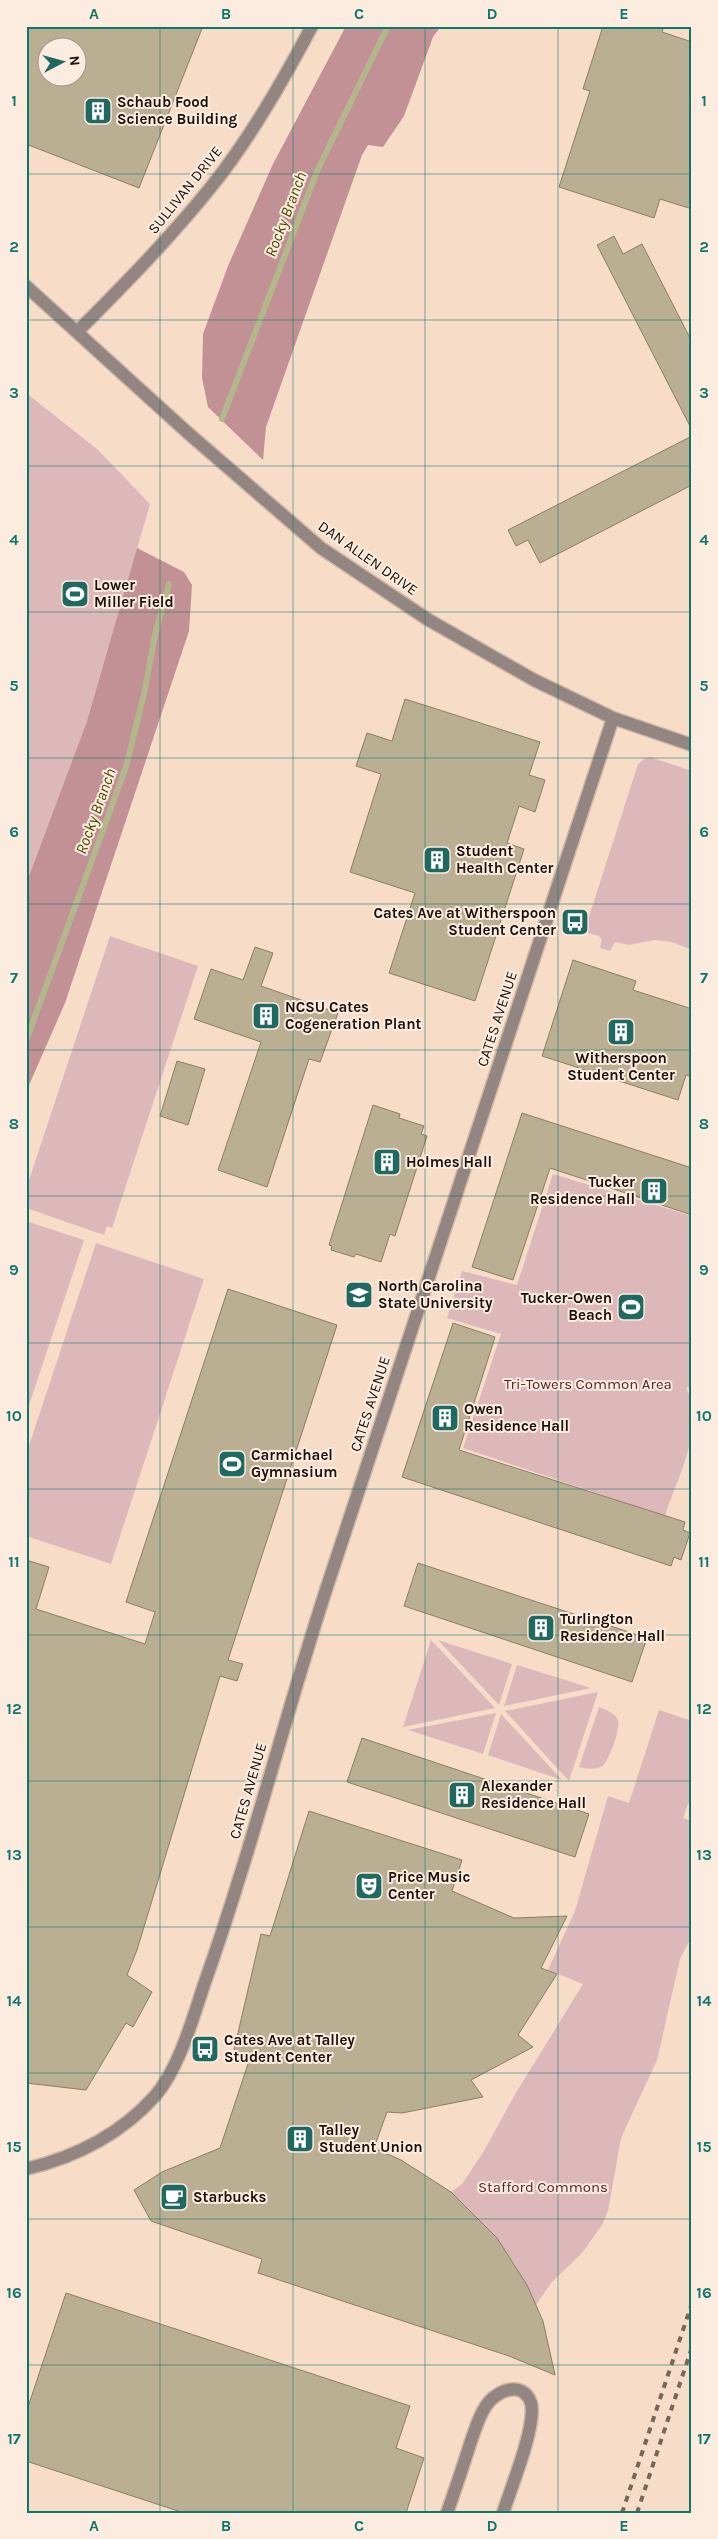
<svg xmlns="http://www.w3.org/2000/svg" width="718" height="2539" viewBox="0 0 718 2539" font-family="Karla,sans-serif">
  <rect width="100%" height="100%" fill="#f7ddc7"/>
  <!-- green -->
  <path fill="#ddb8bb" d="M 26,393 L 97,449 L 150,504 L 87,721 L 26,884 Z
    M 650,757 L 692,771 L 692,950 L 672,942 L 655,940 L 629,945 L 615,942 L 610,951 L 600,948 L 602,940 L 599,936 L 584,932 L 638,764 L 645,758 Z
    M 110,936 L 198,966 L 112,1228 L 107,1226 L 104,1235 L 26,1208 L 26,1189 Z
    M 553,1174 L 692,1216 L 692,1385 L 686,1388 C 706,1427 677,1478 665,1516 L 463,1448 L 501,1334 L 447,1318 L 462,1271 L 517,1285 Z
    M 26,1221 L 84,1240 L 26,1414 Z
    M 96,1243 L 204,1279 L 111,1564 L 26,1536 L 26,1455 Z
    M 431,1640 L 495,1708 L 403,1727 Z
    M 438,1640 L 512,1664 L 499,1705 Z
    M 517,1665 L 591,1688 L 504,1706 Z
    M 598,1692 L 569,1781 L 505,1711 Z
    M 599,1707 C 606,1710 614,1712 618,1720 C 621,1727 609,1762 602,1766 C 595,1770 586,1769 579,1767 Z
    M 659,1710 L 692,1721 L 692,1793 L 683,1818 L 692,1821 L 692,1936 L 680,1959 L 657,2060 L 621,2138 L 608,2211 L 602,2225 L 582,2253 L 552,2282 L 536,2305 C 517,2260 487,2225 451,2192 L 462,2184 L 484,2151 L 514,2096 L 583,1984 L 548,1970 L 575,1911 L 608,1796 L 629,1803 Z
    M 496,1713 L 483,1754 L 408,1730 Z
    M 501,1714 L 562,1780 L 488,1755 Z"/>
  <!-- forest -->
  <path fill="#c19195" d="M 346,26 L 441,26 L 433,37 L 404,116 L 383,147 L 368,145 L 362,155 L 266,427 L 263,460 L 208,407 L 202,378 L 203,334 L 228,266 L 273,164 Z
    M 137,548 L 184,572 L 192,585 L 189,631 L 65,1003 L 26,1092 L 26,884 L 87,721 Z"/>
  <g fill="none" stroke-linecap="round" stroke-linejoin="round">
    <!-- stream -->
    <path stroke="#b3b78c" stroke-width="6" d="M 222,419 L 318,169 L 388,26
      M 26,1041 L 126,767 L 144,694 L 155,635 L 169,584"/>
  </g>
  <!-- building -->
  <path fill="#bbaf93" stroke="#8a7e63" fill-rule="evenodd" d="M 26,26 L 203,26 L 139,188 L 26,144 ZM 48,48 L 78,48 L 78,78 L 48,78 Z
    M 603,26 L 664,26 L 662,32 L 692,42 L 692,209 L 660,199 L 654,218 L 559,187 L 590,91 L 583,89 Z
    M 614,236 L 623,254 L 642,244 L 692,342 L 692,430 L 597,245 Z
    M 692,436 L 692,485 L 540,563 L 528,540 L 516,546 L 508,530 Z
    M 405,699 L 540,742 L 529,775 L 545,780 L 535,812 L 519,806 L 507,843 L 524,849 L 475,1001 L 389,973 L 415,893 L 350,872 L 381,774 L 356,766 L 367,733 L 392,741 Z
    M 255,947 L 273,953 L 261,986 L 338,1013 L 320,1062 L 309,1059 L 267,1187 L 218,1170 L 261,1042 L 194,1019 L 211,969 L 243,980 Z
    M 573,960 L 636,981 L 633,990 L 692,1009 L 692,1077 L 686,1075 L 678,1100 L 542,1056 Z
    M 177,1061 L 205,1069 L 188,1125 L 160,1116 Z
    M 373,1105 L 400,1114 L 399,1118 L 424,1126 L 421,1134 L 427,1136 L 395,1236 L 390,1234 L 381,1262 L 356,1254 L 354,1257 L 331,1250 L 332,1246 L 329,1245 Z
    M 522,1113 L 692,1168 L 692,1215 L 550,1168 L 513,1280 L 472,1267 Z
    M 228,1289 L 337,1325 L 228,1660 L 243,1664 L 240,1672 L 237,1681 L 220,1676 L 137,1950 L 127,1975 L 152,1992 L 133,2027 L 126,2023 L 86,2090 L 26,2083 L 26,1560 L 49,1567 L 36,1609 L 145,1644 L 155,1612 L 126,1602 Z
    M 453,1323 L 495,1337 L 459,1450 L 685,1522 L 683,1530 L 690,1533 L 681,1560 L 674,1557 L 671,1566 L 402,1477 Z
    M 418,1563 L 647,1638 L 632,1682 L 404,1606 Z
    M 362,1738 L 589,1814 L 575,1857 L 347,1782 Z
    M 309,1811 L 462,1860 L 452,1891 L 514,1918 L 567,1916 L 541,1968 L 557,1974 L 518,2035 L 533,2047 L 471,2080 L 483,2097 L 402,2113 L 387,2112 L 374,2148 L 401,2160 L 451,2192 L 497,2238 L 527,2285 L 543,2321 L 555,2375 L 509,2356 L 258,2273 L 262,2259 L 151,2221 L 134,2190 L 162,2172 L 220,2148 L 249,2061 L 234,2050 L 261,1934 L 270,1936 Z
    M 66,2293 L 410,2406 L 396,2448 L 424,2458 L 406,2513 L 184,2513 L 26,2461 L 26,2413 Z"/>
  <g fill="none" stroke-linecap="round" stroke-linejoin="round">
    <defs>
      <path id="minor" d="M 26,286 L 188,433 L 321,548 L 427,619 L 534,680 L 613,718 L 692,745
        M 77,332 C 123,286 170,238 211,187 C 250,139 283,81 312,26
        M 26,2169 C 76,2157 121,2134 155,2096 C 180,2067 193,2017 205,1982 C 250,1855 283,1724 324,1596 L 613,718
        M 447,2513 C 455,2490 463,2467 470,2444 C 475,2431 478,2417 486,2406 C 495,2391 523,2379 531,2403 C 537,2425 510,2490 503,2513"/>
    </defs>
    <!-- minor casing -->
    <use href="#minor" stroke="#cfb8a5" stroke-width="15"/>
    <!-- minor -->
    <use href="#minor" stroke="#938581" stroke-width="12"/>
    <!-- rail -->
    <path stroke="#766759" stroke-width="4" stroke-dasharray="6 6" stroke-linecap="butt" d="M 622,2513 L 692,2303
      M 637,2513 L 692,2347"/>
  </g>
  <!-- grid -->
  <path fill="none" stroke="#0f766e" stroke-width="1" stroke-opacity="0.55" d="M 160,26 L 160,2513M 293,26 L 293,2513M 425,26 L 425,2513M 558,26 L 558,2513M 26,174 L 692,174M 26,320 L 692,320M 26,466 L 692,466M 26,612 L 692,612M 26,758 L 692,758M 26,904 L 692,904M 26,1050 L 692,1050M 26,1196 L 692,1196M 26,1343 L 692,1343M 26,1489 L 692,1489M 26,1635 L 692,1635M 26,1781 L 692,1781M 26,1927 L 692,1927M 26,2073 L 692,2073M 26,2219 L 692,2219M 26,2365 L 692,2365"/>
  <!-- icons -->
  <defs>
    <symbol id="building-square" viewBox="-11 -11 22 22"><rect x="-9" y="-9" width="18" height="18" rx="4" fill="#1f6962" stroke="#fcecdf"/><path d="M-4-6H4V6H1V3H-1V6H-4ZM-2.5-4.3h1.7v1.8h-1.7ZM.8-4.3h1.7v1.8H.8ZM-2.5-1h1.7V.8h-1.7ZM.8-1h1.7V.8H.8Z" fill="#fff"/></symbol>
    <symbol id="stadium-square" viewBox="-11 -11 22 22"><rect x="-9" y="-9" width="18" height="18" rx="4" fill="#1f6962" stroke="#fcecdf"/><path d="M0-5a6.5 5 0 1 0 0 10a6.5 5 0 1 0 0-10ZM-3.5-1.8h7v3.6h-7Z" fill="#fff"/></symbol>
    <symbol id="bus-square" viewBox="-11 -11 22 22"><rect x="-9" y="-9" width="18" height="18" rx="4" fill="#1f6962" stroke="#fcecdf"/><path d="M-5-6H5V4H4V6H2V4H-2V6H-4V4H-5ZM-3.5-4V0h7V-4ZM-3.5 1.2v1.5H-2V1.2ZM2 1.2v1.5H3.5V1.2Z" fill="#fff"/></symbol>
    <symbol id="university-square" viewBox="-11 -11 22 22"><rect x="-9" y="-9" width="18" height="18" rx="4" fill="#1f6962" stroke="#fcecdf"/><path d="M0-5L7-2L0 1L-7-2ZM-4 1L0 2.5L4 1V4Q0 6-4 4Z" fill="#fff"/></symbol>
    <symbol id="theatre-square" viewBox="-11 -11 22 22"><rect x="-9" y="-9" width="18" height="18" rx="4" fill="#1f6962" stroke="#fcecdf"/><path d="M-5-5.5Q0-4 5-5.5V0Q5 5 0 6Q-5 5-5 0ZM-3.3-2.5H-1v1.5H-3.3ZM1-2.5H3.3v1.5H1ZM-2.8 1Q0 5.5 2.8 1Z" fill="#fff"/></symbol>
    <symbol id="cafe-square" viewBox="-11 -11 22 22"><rect x="-9" y="-9" width="18" height="18" rx="4" fill="#1f6962" stroke="#fcecdf"/><path d="M-5.5-4.5H6V0H3Q3 3.5 0 3.5H-2.5Q-5.5 3.5-5.5 0ZM3-3.2v2h1.7v-2ZM-6 4.5H4V6H-6Z" fill="#fff"/></symbol>
  </defs>
  <g fill-rule="evenodd">
    <use href="#building-square" x="82" y="95" width="32" height="32"/>
    <use href="#stadium-square" x="59" y="578" width="32" height="32"/>
    <use href="#building-square" x="421" y="844" width="32" height="32"/>
    <use href="#bus-square" x="559" y="906" width="32" height="32"/>
    <use href="#building-square" x="250" y="1000" width="32" height="32"/>
    <use href="#building-square" x="605" y="1016" width="32" height="32"/>
    <use href="#building-square" x="371" y="1146" width="32" height="32"/>
    <use href="#building-square" x="638" y="1175" width="32" height="32"/>
    <use href="#university-square" x="343" y="1279" width="32" height="32"/>
    <use href="#stadium-square" x="615" y="1291" width="32" height="32"/>
    <use href="#building-square" x="429" y="1402" width="32" height="32"/>
    <use href="#stadium-square" x="216" y="1448" width="32" height="32"/>
    <use href="#building-square" x="525" y="1612" width="32" height="32"/>
    <use href="#building-square" x="446" y="1779" width="32" height="32"/>
    <use href="#theatre-square" x="353" y="1870" width="32" height="32"/>
    <use href="#bus-square" x="189" y="2033" width="32" height="32"/>
    <use href="#building-square" x="284" y="2123" width="32" height="32"/>
    <use href="#cafe-square" x="158" y="2181" width="32" height="32"/>
  </g>
  <g text-anchor="middle" stroke-width="4" stroke-linejoin="round" paint-order="stroke">
    <!-- poi labels -->
    <g font-size="15" font-weight="bold" fill="#1a120a" stroke="#fcecdf" text-anchor="start">
      <text x="117" y="107">Schaub Food<tspan x="117" dy="17">Science Building</tspan></text>
      <text x="94" y="590">Lower<tspan x="94" dy="17">Miller Field</tspan></text>
      <text x="456" y="856">Student<tspan x="456" dy="17">Health Center</tspan></text>
      <text x="556" y="918" text-anchor="end">Cates Ave at Witherspoon<tspan x="556" dy="17">Student Center</tspan></text>
      <text x="285" y="1012">NCSU Cates<tspan x="285" dy="17">Cogeneration Plant</tspan></text>
      <text x="621" y="1063" text-anchor="middle">Witherspoon<tspan x="621" dy="17">Student Center</tspan></text>
      <text x="406" y="1167">Holmes Hall</text>
      <text x="635" y="1187" text-anchor="end">Tucker<tspan x="635" dy="17">Residence Hall</tspan></text>
      <text x="378" y="1291">North Carolina<tspan x="378" dy="17">State University</tspan></text>
      <text x="612" y="1303" text-anchor="end">Tucker-Owen<tspan x="612" dy="17">Beach</tspan></text>
      <text x="464" y="1414">Owen<tspan x="464" dy="17">Residence Hall</tspan></text>
      <text x="251" y="1460">Carmichael<tspan x="251" dy="17">Gymnasium</tspan></text>
      <text x="560" y="1624">Turlington<tspan x="560" dy="17">Residence Hall</tspan></text>
      <text x="481" y="1791">Alexander<tspan x="481" dy="17">Residence Hall</tspan></text>
      <text x="388" y="1882">Price Music<tspan x="388" dy="17">Center</tspan></text>
      <text x="224" y="2045">Cates Ave at Talley<tspan x="224" dy="17">Student Center</tspan></text>
      <text x="319" y="2135">Talley<tspan x="319" dy="17">Student Union</tspan></text>
      <text x="193" y="2202">Starbucks</text>
    </g>
    <!-- street labels -->
    <g font-size="15" fill="#1a120a" stroke="#fcecdf">
      <text transform="translate(185 190) rotate(-51)" y="5">SULLIVAN DRIVE</text>
      <text transform="translate(368 558) rotate(35)" y="5">DAN ALLEN DRIVE</text>
      <text transform="translate(497 1019) rotate(-72)" y="5">CATES AVENUE</text>
      <text transform="translate(370 1404) rotate(-72)" y="5">CATES AVENUE</text>
      <text transform="translate(248 1791) rotate(-74)" y="5">CATES AVENUE</text>
    </g>
    <!-- park labels -->
    <g font-size="15" fill="#5d212b" stroke="#fcecdf">
      <text x="588" y="1389">Tri-Towers Common Area</text>
      <text x="543" y="2192">Stafford Commons</text>
    </g>
    <!-- water labels -->
    <g font-size="16" font-style="italic" fill="#4d4f04" stroke="#fcecdf">
      <text transform="translate(285 214) rotate(-69)" y="6">Rocky Branch</text>
      <text transform="translate(95 811) rotate(-70)" y="6">Rocky Branch</text>
    </g>
  </g>
  <!-- border -->
  <rect width="718" height="2539" fill="none" stroke="#fcecdf" stroke-width="55"/>
  <!-- north arrow -->
  <g transform="translate(62 62) rotate(84)"><circle r="24" fill="#fcecdf" stroke="#a2958a"/>
  <path d="M0-4L9 19L0 12L-9 19Z" fill="#1f6962"/>
  <text y="-8" font-size="14" font-weight="bold" text-anchor="middle" fill="#1a120a">N</text>
  </g>
  <rect x="28" y="28" width="662" height="2484" fill="none" stroke="#0f766e" stroke-width="2"/>
  <g font-size="16" text-anchor="middle" font-weight="bold" fill="#0f766e">
    <text x="94" y="19">A</text>
    <text x="226" y="19">B</text>
    <text x="359" y="19">C</text>
    <text x="492" y="19">D</text>
    <text x="624" y="19">E</text>
    <text x="14" y="106">1</text>
    <text x="704" y="106">1</text>
    <text x="14" y="252">2</text>
    <text x="704" y="252">2</text>
    <text x="14" y="398">3</text>
    <text x="704" y="398">3</text>
    <text x="14" y="545">4</text>
    <text x="704" y="545">4</text>
    <text x="14" y="691">5</text>
    <text x="704" y="691">5</text>
    <text x="14" y="837">6</text>
    <text x="704" y="837">6</text>
    <text x="14" y="983">7</text>
    <text x="704" y="983">7</text>
    <text x="14" y="1129">8</text>
    <text x="704" y="1129">8</text>
    <text x="14" y="1275">9</text>
    <text x="704" y="1275">9</text>
    <text x="14" y="1421">10</text>
    <text x="704" y="1421">10</text>
    <text x="14" y="1567">11</text>
    <text x="704" y="1567">11</text>
    <text x="14" y="1714">12</text>
    <text x="704" y="1714">12</text>
    <text x="14" y="1860">13</text>
    <text x="704" y="1860">13</text>
    <text x="14" y="2006">14</text>
    <text x="704" y="2006">14</text>
    <text x="14" y="2152">15</text>
    <text x="704" y="2152">15</text>
    <text x="14" y="2298">16</text>
    <text x="704" y="2298">16</text>
    <text x="14" y="2444">17</text>
    <text x="704" y="2444">17</text>
    <text x="94" y="2531">A</text>
    <text x="226" y="2531">B</text>
    <text x="359" y="2531">C</text>
    <text x="492" y="2531">D</text>
    <text x="624" y="2531">E</text>
  </g>
</svg>
